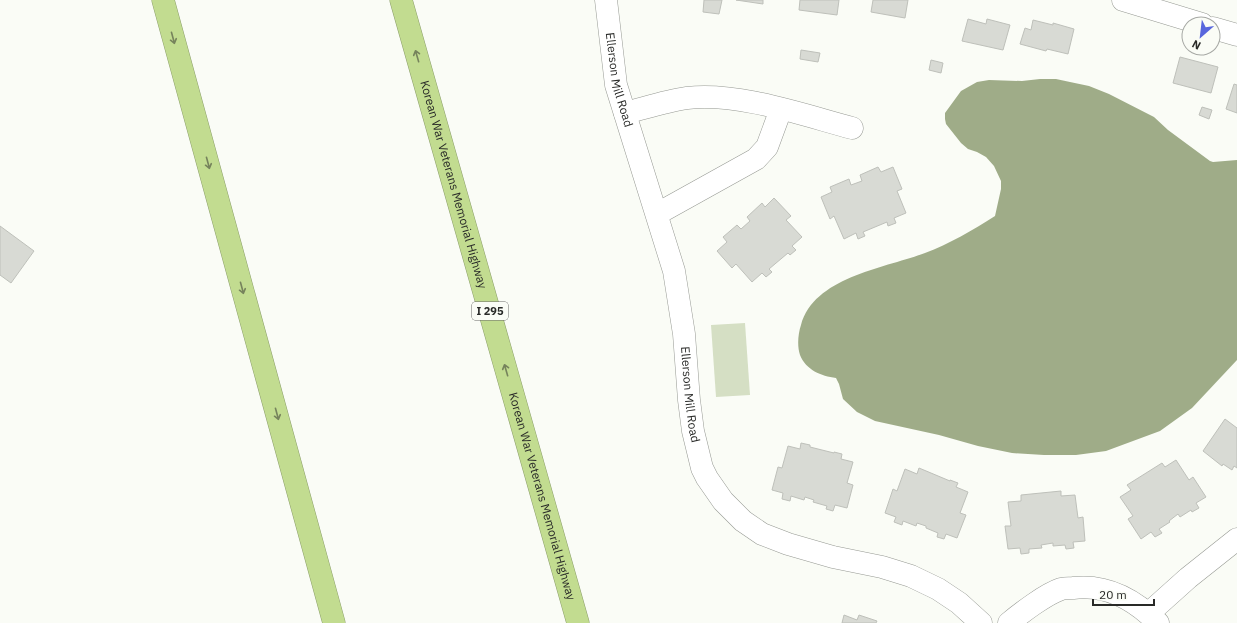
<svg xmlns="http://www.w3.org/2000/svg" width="1237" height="623" viewBox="0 0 1237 623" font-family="'IBM Plex Sans',sans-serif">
  <rect width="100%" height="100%" fill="#fafcf6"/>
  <!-- green -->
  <path fill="#d5dfc4" d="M 745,323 L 750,395 L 716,397 L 711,325 Z"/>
  <!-- water -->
  <path fill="#9fac88" d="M 1040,79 L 1056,79 L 1070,82 L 1089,86 L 1109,94 L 1154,117 L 1168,130 L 1210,161 L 1213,162 L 1237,160 L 1237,360 L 1192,408 L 1160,431 L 1106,451 L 1076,455 L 1044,455 L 1012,453 L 978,446 L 939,435 L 875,421 L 857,412 L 843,399 L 839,384 L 836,378 C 821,376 806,370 800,355 C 797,346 798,334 801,325 C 814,277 885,268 925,253 C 949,244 973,230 995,216 L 1001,189 L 1001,181 L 994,166 L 986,157 L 977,152 L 968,149 L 961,143 L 946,124 L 945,119 L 945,113 L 961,91 L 977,82 L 989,80 L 1022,81 Z"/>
  <!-- building -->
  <path fill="#d8dad4" stroke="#bec0ba" d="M 704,0 L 722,0 L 719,14 L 703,12 Z
    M 736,0 L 763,0 L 763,4 Z
    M 800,0 L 839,0 L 837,15 L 799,10 Z
    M 873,0 L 908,0 L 905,18 L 871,12 Z
    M 968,19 L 986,24 L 987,19 L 1010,25 L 1003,50 L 962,41 Z
    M 1033,20 L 1053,25 L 1053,23 L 1074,29 L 1068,54 L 1047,49 L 1046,51 L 1020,44 L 1025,28 L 1031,30 Z
    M 801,50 L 820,53 L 818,62 L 800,59 Z
    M 1180,57 L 1218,67 L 1211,93 L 1173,83 Z
    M 931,60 L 943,63 L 941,73 L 929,70 Z
    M 1234,84 L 1237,85 L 1237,113 L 1226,109 Z
    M 1202,107 L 1212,110 L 1209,119 L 1199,115 Z
    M 878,167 L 881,172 L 893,167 L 902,189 L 897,191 L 906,213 L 894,218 L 896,223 L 888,226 L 887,222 L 863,232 L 865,236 L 858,239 L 856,233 L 844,239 L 834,216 L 830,219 L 821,197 L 832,192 L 830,187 L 849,179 L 851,185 L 862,181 L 860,175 Z
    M 774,198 L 791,216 L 786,220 L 802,237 L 792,246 L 796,250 L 790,255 L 788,253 L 769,269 L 772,272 L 766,277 L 762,273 L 752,282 L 736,264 L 732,268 L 717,251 L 727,242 L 723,237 L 737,225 L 741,229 L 750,221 L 747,217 L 762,203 L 765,207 Z
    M 0,226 L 34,251 L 11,283 L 0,275 Z
    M 1225,419 L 1237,428 L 1237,468 L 1234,466 L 1232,470 L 1223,464 L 1222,466 L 1203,451 Z
    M 801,443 L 810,445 L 810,447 L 834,453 L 834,452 L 842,454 L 841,459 L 853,462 L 847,483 L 853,485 L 847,508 L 835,505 L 833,511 L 826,509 L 827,506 L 813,502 L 814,500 L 805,497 L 804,500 L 791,496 L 790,501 L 782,499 L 783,493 L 772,490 L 778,467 L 782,468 L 788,446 L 800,449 Z
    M 1176,460 L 1189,480 L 1193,477 L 1206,497 L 1196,503 L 1199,508 L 1192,512 L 1191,510 L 1180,517 L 1178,514 L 1169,521 L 1170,522 L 1159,529 L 1162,533 L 1155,537 L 1151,532 L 1141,539 L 1128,519 L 1133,516 L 1120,497 L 1131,490 L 1127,485 L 1162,463 L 1165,467 Z
    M 919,468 L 950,481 L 950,480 L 958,483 L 956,487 L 968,492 L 960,513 L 966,515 L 957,538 L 946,534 L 944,539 L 937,537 L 938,533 L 926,528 L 926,526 L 917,523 L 916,526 L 903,521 L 902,525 L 894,522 L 896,517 L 885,513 L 893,489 L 897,491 L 905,469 L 917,474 Z
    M 1061,491 L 1061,496 L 1075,495 L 1078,518 L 1083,517 L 1085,541 L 1073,542 L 1074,548 L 1066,549 L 1065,545 L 1053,546 L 1053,543 L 1041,545 L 1042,548 L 1029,549 L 1029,553 L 1021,554 L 1020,548 L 1008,549 L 1005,526 L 1011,526 L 1008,502 L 1021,501 L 1021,495 Z
    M 844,615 L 857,620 L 859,615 L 877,621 L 876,623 L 842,623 Z"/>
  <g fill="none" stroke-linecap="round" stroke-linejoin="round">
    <defs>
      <g id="minor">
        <path id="s1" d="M 606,0 L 616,85 L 674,271 L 684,334 L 689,400 L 693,431 L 702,468 L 707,478 L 723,501 L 743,521 L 762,534 L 788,544 L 833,557 L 882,567 L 911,576 L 938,589 L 959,603 L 981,623"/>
        <path d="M 1123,0 L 1202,24"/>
        <path d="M 1213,28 L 1237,35"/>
        <path d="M 625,113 C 645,108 666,101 687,98 C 738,92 803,115 852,128"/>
        <path d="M 657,214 L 756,159 L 767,147 L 781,109"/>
        <path d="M 1149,613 L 1188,578 L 1237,539"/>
        <path d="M 1009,623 C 1021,613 1046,594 1061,589 C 1064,588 1069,588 1073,588 C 1107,584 1134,599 1158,623"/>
      </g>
      <g id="highway">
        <path d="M 163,0 L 334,623"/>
        <path id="s2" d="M 401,0 L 578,623"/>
      </g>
    </defs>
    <!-- minor casing -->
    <use href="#minor" stroke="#969993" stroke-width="23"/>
    <!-- highway casing -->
    <use href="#highway" stroke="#8c9e6c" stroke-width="23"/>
    <!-- minor -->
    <use href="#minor" stroke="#fff" stroke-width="22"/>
    <!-- highway -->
    <use href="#highway" stroke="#c2dc90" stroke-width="22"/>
  </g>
  <!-- one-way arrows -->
  <defs><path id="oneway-shaft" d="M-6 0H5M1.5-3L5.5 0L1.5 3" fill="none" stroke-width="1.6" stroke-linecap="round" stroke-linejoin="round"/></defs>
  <g stroke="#76835c">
    <use href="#oneway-shaft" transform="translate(173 38) rotate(75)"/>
    <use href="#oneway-shaft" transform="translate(417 56) rotate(-106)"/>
    <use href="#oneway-shaft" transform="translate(208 163) rotate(75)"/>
    <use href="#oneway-shaft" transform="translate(242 288) rotate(75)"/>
    <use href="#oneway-shaft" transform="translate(506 370) rotate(-106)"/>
    <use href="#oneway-shaft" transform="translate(277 414) rotate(75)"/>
  </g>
  <g text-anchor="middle" stroke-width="4" stroke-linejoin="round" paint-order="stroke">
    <!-- shield labels -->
    <rect fill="#fafcf6" stroke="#686966" stroke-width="1" x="472" y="302" width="36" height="18" rx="3"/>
    <g font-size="11" font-weight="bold" fill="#292a28">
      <text x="490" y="315">I 295</text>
    </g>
    <!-- street labels -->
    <g font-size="12" fill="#292a28" stroke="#fafcf6">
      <text dy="4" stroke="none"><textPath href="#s1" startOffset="81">Ellerson Mill Road</textPath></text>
      <text dy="4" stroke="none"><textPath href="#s2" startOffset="192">Korean War Veterans Memorial Highway</textPath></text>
      <text dy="4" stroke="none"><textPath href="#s1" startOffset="405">Ellerson Mill Road</textPath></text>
      <text dy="4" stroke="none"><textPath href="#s2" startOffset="516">Korean War Veterans Memorial Highway</textPath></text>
    </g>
  </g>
  <!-- north arrow -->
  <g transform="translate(1201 36) rotate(208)"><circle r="19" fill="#fafcf6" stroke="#a6a8a4"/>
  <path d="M0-3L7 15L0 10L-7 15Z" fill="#5866dd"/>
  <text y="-6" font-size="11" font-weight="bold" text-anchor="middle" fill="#292a28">N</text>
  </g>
  <!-- scale -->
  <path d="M1093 599v6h61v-6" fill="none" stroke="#292a28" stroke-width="2"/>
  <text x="1099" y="599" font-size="12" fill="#292a28" stroke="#fafcf6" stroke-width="3" paint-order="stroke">20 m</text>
</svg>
